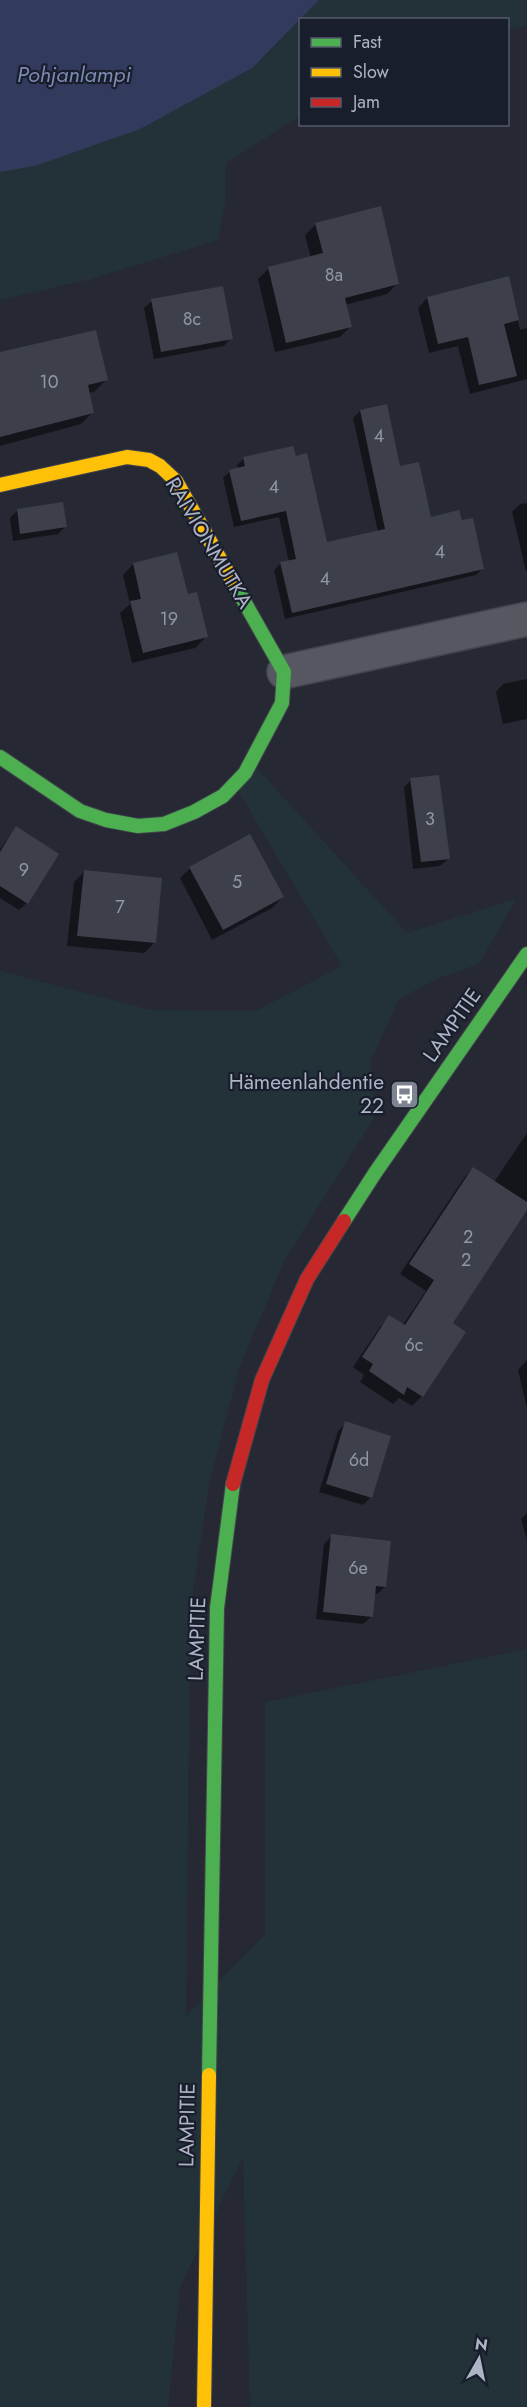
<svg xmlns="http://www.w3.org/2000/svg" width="527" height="2407" viewBox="0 0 527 2407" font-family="Jost,sans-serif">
  <rect width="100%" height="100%" fill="#262933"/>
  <!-- green -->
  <path fill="#233139" d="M 275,0 L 527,0 L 527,25 L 508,30 L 508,20 L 300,20 L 300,116 L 226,163 L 225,203 L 218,240 L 91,279 L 0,300 L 0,172 L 35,166 Z
    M 253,764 L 407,933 L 516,899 L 479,964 L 438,978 L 398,1000 L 371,1061 L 374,1118 L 284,1261 L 239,1369 L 209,1484 L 190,1612 L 186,2016 L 265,1934 L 265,1702 L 527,1649 L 527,2407 L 250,2407 L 243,2157 L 180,2287 L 168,2407 L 0,2407 L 0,971 L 151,1010 L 256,1011 L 342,966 L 236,787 Z"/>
  <!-- water -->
  <path fill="#323b5d" d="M 0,0 L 319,0 L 252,68 L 140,129 L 35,166 L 0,172 Z"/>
  <!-- shadow -->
  <path fill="#0007" d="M 316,224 L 398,283 L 387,294 L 345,305 L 351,326 L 340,337 L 275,352 L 258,279 L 269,268 L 311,258 L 305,235 Z
    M 508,278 L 520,330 L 527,328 L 527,379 L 470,394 L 458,346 L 429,353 L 418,308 L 427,298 Z
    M 152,301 L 231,338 L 224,346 L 154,359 L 144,308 Z
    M 0,355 L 106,380 L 94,392 L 88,393 L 93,412 L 81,424 L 0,446 Z
    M 386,406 L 399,468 L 430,519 L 483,568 L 476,575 L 285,619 L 274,570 L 281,563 L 289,562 L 279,517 L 234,527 L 223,478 L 230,471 L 238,469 L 237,465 L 244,458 L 326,544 L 378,532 L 353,418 L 360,411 Z
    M 527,503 L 527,571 L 526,571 L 512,512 L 520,504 Z
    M 17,511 L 66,526 L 58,534 L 13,541 L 10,518 Z
    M 133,564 L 186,596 L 206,637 L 195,648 L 132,663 L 120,613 L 130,604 L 123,575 Z
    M 527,679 L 527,719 L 503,724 L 496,692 L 503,684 Z
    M 411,780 L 448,859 L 440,866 L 413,869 L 404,787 Z
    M 16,828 L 27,903 L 19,910 L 0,898 L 0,849 Z
    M 190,868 L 283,897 L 272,908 L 212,940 L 180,878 Z
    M 85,871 L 154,943 L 144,953 L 67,946 L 74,882 Z
    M 527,1133 L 527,1208 L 450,1324 L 464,1333 L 422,1396 L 412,1406 L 399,1398 L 393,1404 L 360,1382 L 364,1375 L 353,1367 L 380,1327 L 390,1317 L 402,1326 L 426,1291 L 400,1274 L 464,1178 L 473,1168 L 494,1182 Z
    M 527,1360 L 527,1408 L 518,1370 Z
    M 346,1423 L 371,1497 L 363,1505 L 319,1492 L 338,1431 Z
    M 527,1513 L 527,1540 L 521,1519 Z
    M 332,1536 L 385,1587 L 377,1594 L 374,1594 L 371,1617 L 363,1624 L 316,1619 L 324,1544 Z"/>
  <!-- building -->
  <path fill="#3d404a" d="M 381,206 L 399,284 L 345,298 L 352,327 L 286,343 L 268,267 L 323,253 L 315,223 Z
    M 509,276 L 519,320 L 504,324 L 517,376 L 479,385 L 468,337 L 438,344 L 427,297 Z
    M 223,286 L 233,339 L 161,352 L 151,299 Z
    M 96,330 L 108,380 L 88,385 L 94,413 L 0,437 L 0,352 Z
    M 387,404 L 400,466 L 419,462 L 431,517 L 459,510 L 462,520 L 473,518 L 484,569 L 292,613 L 280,562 L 296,559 L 286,511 L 241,521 L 229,470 L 245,466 L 243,457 L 293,446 L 296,456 L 307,453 L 327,542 L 385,529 L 360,410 Z
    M 63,502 L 67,527 L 20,534 L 17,509 Z
    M 177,552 L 188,594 L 197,592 L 208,637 L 143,653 L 130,601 L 141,599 L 133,563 Z
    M 439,775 L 450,859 L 421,862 L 410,778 Z
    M 16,826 L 59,854 L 28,904 L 0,886 L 0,852 Z
    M 250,834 L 284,897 L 223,930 L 189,867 Z
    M 84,870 L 162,878 L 156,943 L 77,936 Z
    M 473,1167 L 527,1202 L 527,1210 L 453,1323 L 466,1332 L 423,1397 L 407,1387 L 404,1395 L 369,1371 L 373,1364 L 362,1357 L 389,1315 L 405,1325 L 434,1280 L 409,1264 Z
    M 345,1421 L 391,1436 L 372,1498 L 326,1484 Z
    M 331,1534 L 391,1541 L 386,1587 L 376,1586 L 373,1617 L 323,1612 Z"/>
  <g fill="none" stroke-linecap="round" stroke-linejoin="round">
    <defs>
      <path id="street" d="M 284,672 L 527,619"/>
      <path id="fast" d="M 0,757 L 80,811 L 106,820 L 138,826 L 164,824 L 194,812 L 223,796 L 245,773 L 282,703 L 284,672 L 232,580
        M 344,1221 L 375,1173 L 527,954
        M 209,2075 L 217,1608 L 233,1484"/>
      <path id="slow" d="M 0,485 L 127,457 L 149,460 L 160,466 L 176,481 L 232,580
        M 204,2407 L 209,2075"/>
      <path id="jam" d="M 233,1484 L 262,1380 L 307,1279 L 344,1221"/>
    </defs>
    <!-- street casing -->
    <use href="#street" stroke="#42444c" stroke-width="36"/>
    <!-- fast casing -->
    <use href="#fast" stroke="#42444c" stroke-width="16"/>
    <!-- slow casing -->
    <use href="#slow" stroke="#42444c" stroke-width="16"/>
    <!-- jam casing -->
    <use href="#jam" stroke="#42444c" stroke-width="16"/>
    <!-- street -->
    <use href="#street" stroke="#565861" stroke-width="33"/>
    <!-- fast -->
    <use href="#fast" stroke="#4caf50" stroke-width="14"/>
    <!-- slow -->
    <use href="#slow" stroke="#ffc107" stroke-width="14"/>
    <!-- jam -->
    <use href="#jam" stroke="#c62828" stroke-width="14"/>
  </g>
  <!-- icons -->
  <defs>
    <symbol id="bus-square" viewBox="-11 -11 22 22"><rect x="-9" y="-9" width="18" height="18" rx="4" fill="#7e8392" stroke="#191e2d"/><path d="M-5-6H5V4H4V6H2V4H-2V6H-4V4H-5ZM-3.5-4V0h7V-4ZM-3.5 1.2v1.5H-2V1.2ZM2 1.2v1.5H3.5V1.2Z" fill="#fff"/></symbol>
  </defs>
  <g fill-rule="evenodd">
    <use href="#bus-square" x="388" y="1078" width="33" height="33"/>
  </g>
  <g text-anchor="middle" stroke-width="4.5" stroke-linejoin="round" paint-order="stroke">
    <!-- number labels -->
    <g font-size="18" fill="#9296a6">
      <text x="334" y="281">8a</text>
      <text x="192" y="325">8c</text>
      <text x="49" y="388">10</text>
      <text x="379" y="442">4</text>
      <text x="274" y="493">4</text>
      <text x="440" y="558">4</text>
      <text x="325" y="585">4</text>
      <text x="169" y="625">19</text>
      <text x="430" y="825">3</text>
      <text x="24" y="876">9</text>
      <text x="237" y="888">5</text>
      <text x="120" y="913">7</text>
      <text x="468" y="1243">2</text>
      <text x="466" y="1266">2</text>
      <text x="414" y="1351">6c</text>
      <text x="359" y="1466">6d</text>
      <text x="358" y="1574">6e</text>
    </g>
    <!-- street labels -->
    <g font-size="21" fill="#aeb3c5" stroke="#191e2d">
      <text transform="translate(209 543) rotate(59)" y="7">RAIVIONMUTKA</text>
      <text transform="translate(452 1025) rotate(-55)" y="7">LAMPITIE</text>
      <text transform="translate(197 1639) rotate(-88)" y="7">LAMPITIE</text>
      <text transform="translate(187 2125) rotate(-89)" y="7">LAMPITIE</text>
    </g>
    <!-- poi labels -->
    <g font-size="21" fill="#aeb3c5" stroke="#191e2d" text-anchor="end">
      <text x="384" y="1089">Hämeenlahdentie<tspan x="384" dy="24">22</tspan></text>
    </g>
    <!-- water labels -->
    <g font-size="22" font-style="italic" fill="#7d8ab3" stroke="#191e2d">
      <text x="74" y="82">Pohjanlampi</text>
    </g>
  </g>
  <!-- legend -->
  <rect x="299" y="18" width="210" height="108" fill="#191e2d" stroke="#555a6a" stroke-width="1.5"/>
  <rect x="311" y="38" width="30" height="9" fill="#4caf50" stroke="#555a6a" stroke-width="1.5"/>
  <text x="353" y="48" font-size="18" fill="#aeb3c5">Fast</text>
  <rect x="311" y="68" width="30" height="9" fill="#ffc107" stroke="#555a6a" stroke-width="1.5"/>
  <text x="353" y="78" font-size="18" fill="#aeb3c5">Slow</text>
  <rect x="311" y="98" width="30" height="9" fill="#c62828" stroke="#555a6a" stroke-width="1.5"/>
  <text x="353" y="108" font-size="18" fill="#aeb3c5">Jam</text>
  <!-- north arrow -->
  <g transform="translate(479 2359) rotate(9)" stroke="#191e2d" stroke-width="4.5" paint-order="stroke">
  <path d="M0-4.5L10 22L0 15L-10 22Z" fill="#aeb3c5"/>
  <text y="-9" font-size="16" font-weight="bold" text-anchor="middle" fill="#aeb3c5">N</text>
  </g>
</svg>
